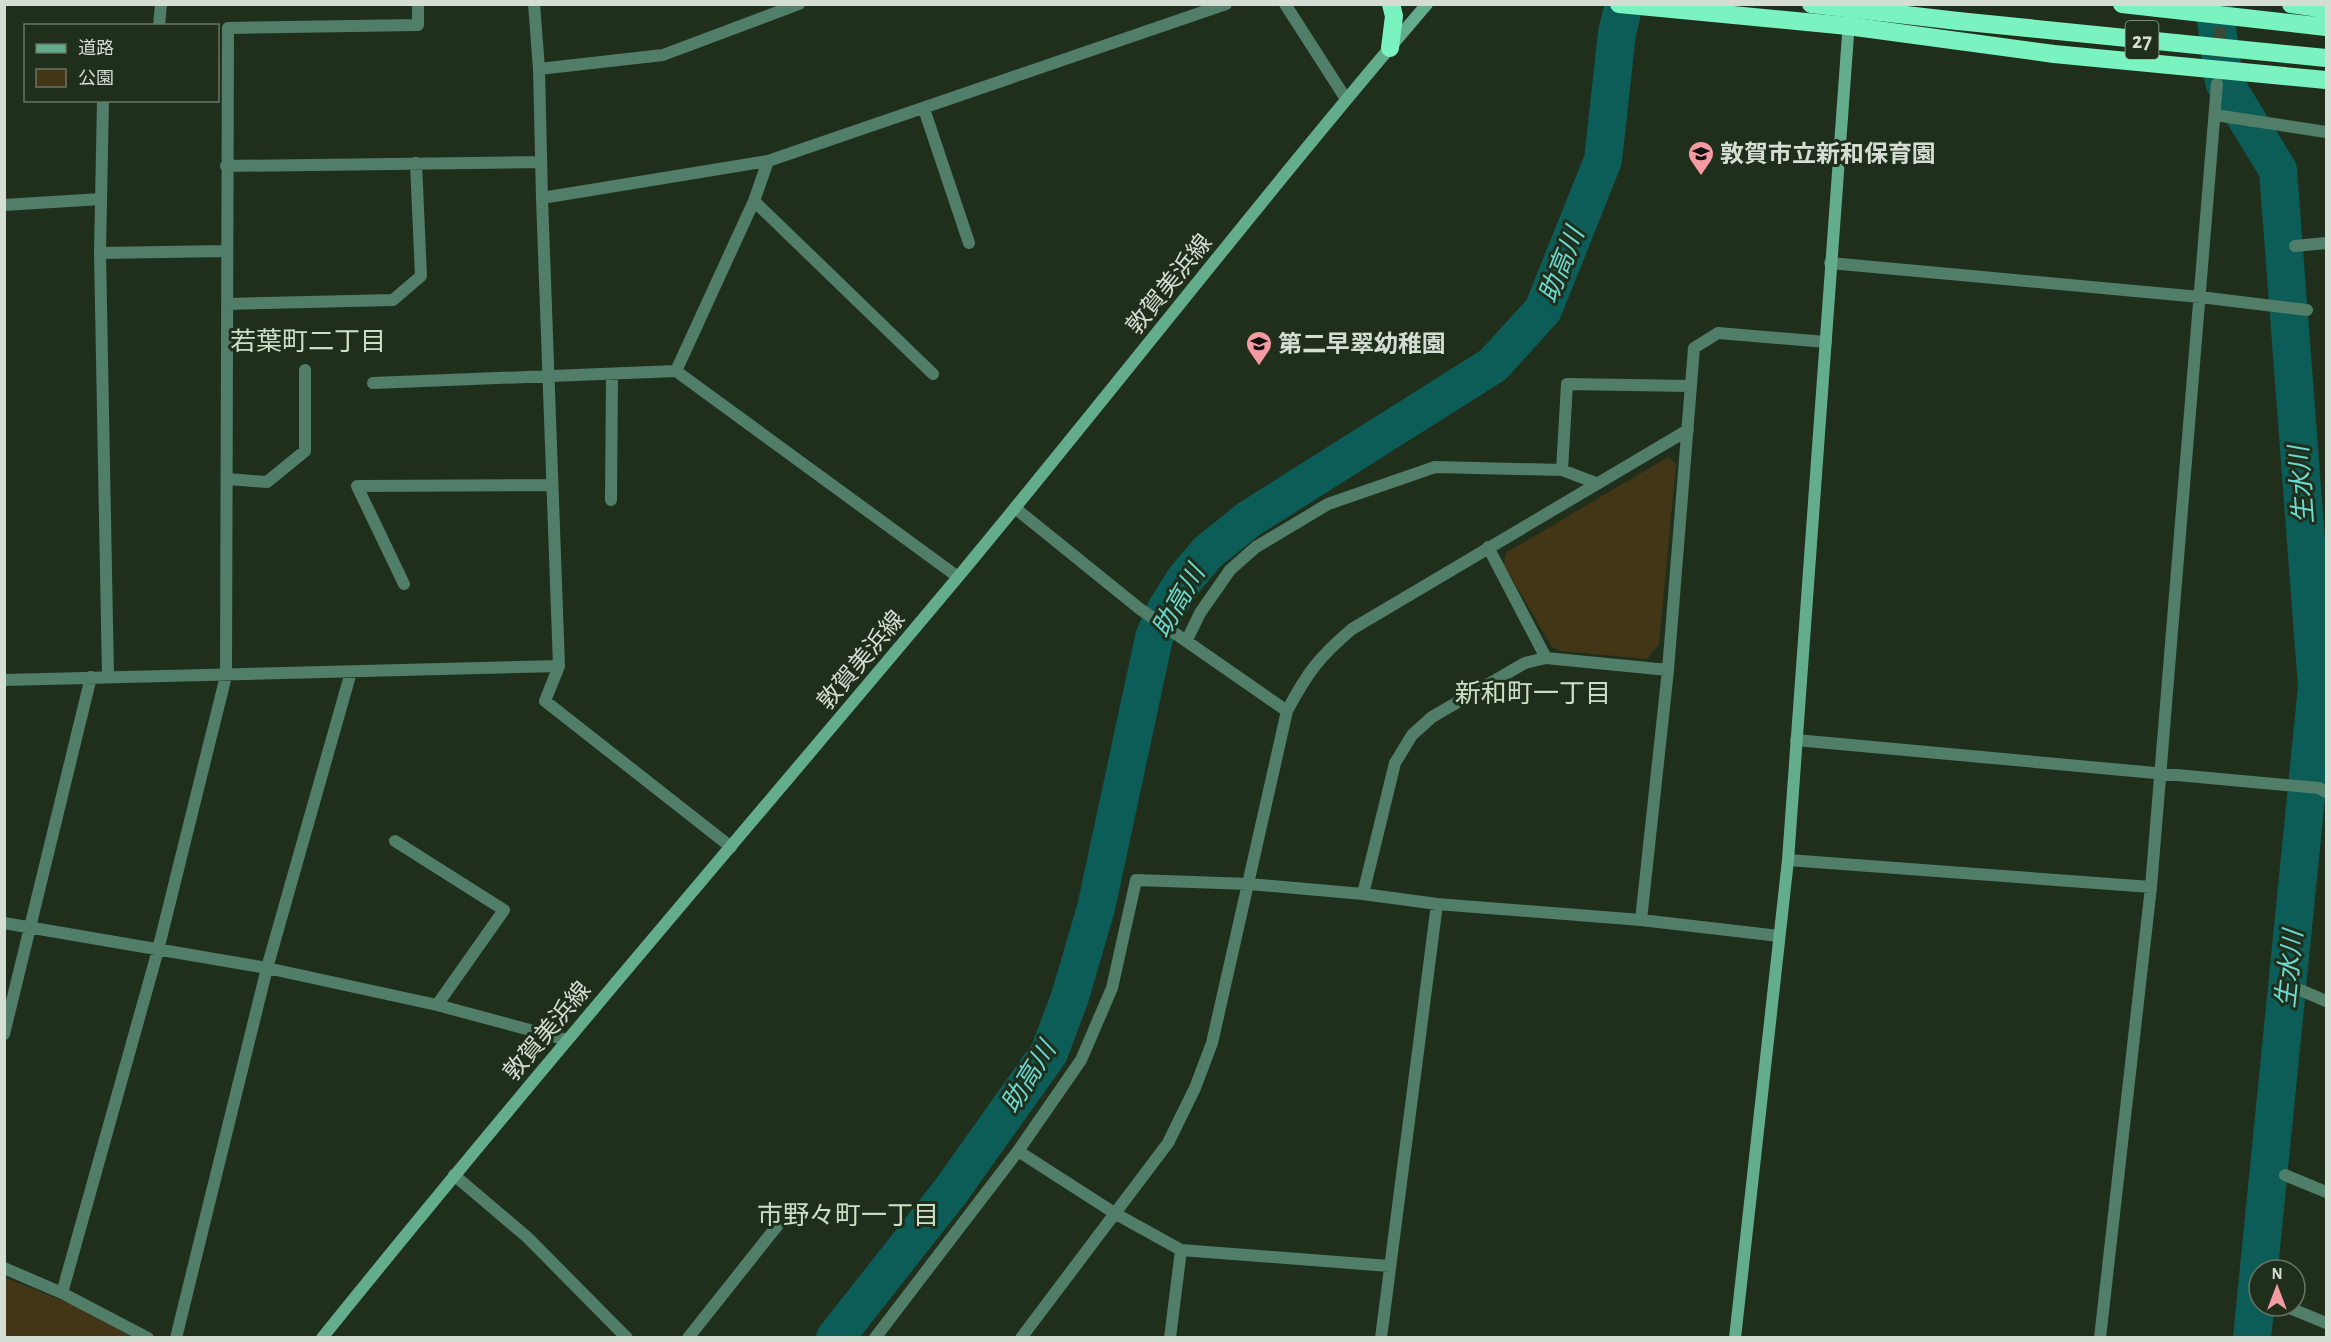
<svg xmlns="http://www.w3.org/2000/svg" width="2331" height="1342" viewBox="0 0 2331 1342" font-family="'Alegreya Sans','Noto Sans JP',sans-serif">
  <rect width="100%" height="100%" fill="#202f1c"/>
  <!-- green -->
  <path fill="#423616" d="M 1668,457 L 1676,464 L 1659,644 L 1647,659 L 1561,651 L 1552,647 L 1504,565 L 1506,553 Z
    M 4,1277 L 78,1307 L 132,1337 L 5,1337 Z"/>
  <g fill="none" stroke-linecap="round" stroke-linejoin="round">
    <!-- river -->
    <path stroke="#0c5c58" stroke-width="38" d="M 2214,4 L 2224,82 L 2278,170 L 2317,687 L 2252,1338
      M 835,1338 L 950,1192 L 1049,1053 L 1070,997 L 1096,908 L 1154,638 L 1165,611 L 1185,579 L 1208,552 L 1249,519 L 1493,365 L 1543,310 L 1603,160 L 1617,33 L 1624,4"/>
    <!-- street-tunnel -->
    <path stroke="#3b4937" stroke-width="12" stroke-dasharray="12 6" stroke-linecap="butt" d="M 2218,75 L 2221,4"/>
    <!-- street -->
    <path stroke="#517e69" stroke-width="12" d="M 534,4 L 539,69 L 542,198 L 559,666 L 545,701 L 731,847
      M 1285,4 L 1346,99
      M 159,26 L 161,4
      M 539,69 L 663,55 L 799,4
      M 103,100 L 100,253 L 108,677
      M 924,109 L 969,243
      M 2215,115 L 2326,132
      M 226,166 L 541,162
      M 542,198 L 768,161 L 1226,4
      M 754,201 L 933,374
      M 4,205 L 101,199
      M 2295,246 L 2326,243
      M 100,253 L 226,251
      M 1830,263 L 2200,297 L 2307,310
      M 227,304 L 393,300 L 421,276 L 416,163
      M 676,371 L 754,201 L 768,161
      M 373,383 L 676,371 L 958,577
      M 1562,470 L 1567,384 L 1691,386
      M 228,479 L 267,482 L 305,451 L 305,370
      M 611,500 L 612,375
      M 1015,508 L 1140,609 L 1287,711
      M 404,584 L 357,486 L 552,485
      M 1187,640 L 1200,613 L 1230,570 L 1256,547 L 1328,504 L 1435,467 L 1562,470 L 1596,483
      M 1546,658 L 1668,670
      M 4,680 L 559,666
      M 1796,740 L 2319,788 L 2326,792
      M 395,841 L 504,910 L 437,1005
      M 1788,860 L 2151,887
      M 1363,894 L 1395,763 L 1412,735 L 1432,717 L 1525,663 L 1546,658 L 1488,547
      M 1641,920 L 1668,670 L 1694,348 L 1718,333 L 1826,342
      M 4,923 L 267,968 L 437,1005 L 567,1040
      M 2298,989 L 2326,1001
      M 4,1034 L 91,677
      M 1018,1151 L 1116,1214 L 1181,1250 L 1389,1266
      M 454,1175 L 527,1237 L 627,1338
      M 2285,1175 L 2326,1192
      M 4,1268 L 62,1293 L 148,1338
      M 62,1293 L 158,950 L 226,676 L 228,28 L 418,25 L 418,4
      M 2285,1306 L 2326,1323
      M 176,1338 L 267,968 L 351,672
      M 688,1338 L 785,1216
      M 875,1338 L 1018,1151 L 1081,1060 L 1112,988 L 1136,880 L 1249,884 L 1363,894 L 1437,904 L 1641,920 L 1779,936
      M 1021,1338 L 1168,1143 L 1195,1088 L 1212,1043 L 1287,711 C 1307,673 1319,657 1352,629 L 1688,430
      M 1170,1338 L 1181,1250
      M 1381,1338 L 1437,904
      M 2100,1338 L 2151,887 L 2217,84"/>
    <!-- secondary -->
    <path stroke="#63ad8d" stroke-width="12" d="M 322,1338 C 530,1080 746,830 958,577 C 1116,387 1266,192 1427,4
      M 1735,1338 L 1788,860 L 1849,21"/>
    <!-- highway -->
    <path stroke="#7bf3c1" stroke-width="18" d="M 1619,4 L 1848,26 L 2054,54 L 2326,80
      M 2122,4 L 2326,27
      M 2291,4 L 2326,9
      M 1958,21 L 2326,58
      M 1390,48 L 1394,16 L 1391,4"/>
    <!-- highway-bridge -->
    <path stroke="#7bf3c1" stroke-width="18" d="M 1811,4 L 1958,21"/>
  </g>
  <!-- icons -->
  <defs>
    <symbol id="school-pin" viewBox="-11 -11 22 30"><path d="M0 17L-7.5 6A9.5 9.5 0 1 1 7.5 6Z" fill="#f49aa3" stroke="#202f1c"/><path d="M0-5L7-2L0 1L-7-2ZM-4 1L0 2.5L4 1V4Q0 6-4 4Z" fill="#111"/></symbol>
  </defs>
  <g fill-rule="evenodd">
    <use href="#school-pin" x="1686" y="139" width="30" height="40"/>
    <use href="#school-pin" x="1244" y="329" width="30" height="40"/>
  </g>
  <g text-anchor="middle" stroke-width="6" stroke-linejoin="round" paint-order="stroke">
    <!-- shield labels -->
    <rect fill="#202f1c" stroke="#9faa9b" stroke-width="1.5" x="2125.5" y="21" width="33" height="38" rx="4.5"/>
    <g font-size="22" font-weight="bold" fill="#d5ded2">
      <text x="2142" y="48">27</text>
    </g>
    <!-- poi labels -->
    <g font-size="24" font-weight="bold" fill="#d5ded2" stroke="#202f1c" text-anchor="start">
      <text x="1720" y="162">敦賀市立新和保育園</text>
      <text x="1278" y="352">第二早翠幼稚園</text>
    </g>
    <!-- street labels -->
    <g font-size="24" fill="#d5ded2" stroke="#202f1c">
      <text transform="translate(1169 284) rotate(-51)" y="8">敦賀美浜線</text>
      <text transform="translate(861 660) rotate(-50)" y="8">敦賀美浜線</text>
      <text transform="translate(547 1031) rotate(-50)" y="8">敦賀美浜線</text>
    </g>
    <!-- water labels -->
    <g font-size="26" font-style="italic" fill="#6cd9d1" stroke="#202f1c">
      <text transform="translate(1561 265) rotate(-68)" y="9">助高川</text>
      <text transform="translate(2301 485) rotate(-94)" y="9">生水川</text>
      <text transform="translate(1178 601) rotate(-60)" y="9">助高川</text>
      <text transform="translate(2289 969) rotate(-84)" y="9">生水川</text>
      <text transform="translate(1028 1077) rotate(-58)" y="9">助高川</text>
    </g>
    <!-- neighbourhood labels -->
    <g font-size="26" fill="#cce0c7" stroke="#202f1c">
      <text x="308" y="350">若葉町二丁目</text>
      <text x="1533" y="702">新和町一丁目</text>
      <text x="848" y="1224">市野々町一丁目</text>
    </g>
  </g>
  <!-- border -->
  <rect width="2331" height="1342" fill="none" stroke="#d5ded2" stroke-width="12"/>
  <!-- legend -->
  <rect x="24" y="24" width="195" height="78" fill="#202f1c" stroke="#687565" stroke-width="1.5"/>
  <rect x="36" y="44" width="30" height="9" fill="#63ad8d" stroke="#687565" stroke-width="1.5"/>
  <text x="78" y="54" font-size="18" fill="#d5ded2">道路</text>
  <rect x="36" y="69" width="30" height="18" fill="#423616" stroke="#687565" stroke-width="1.5"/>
  <text x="78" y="84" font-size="18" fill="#d5ded2">公園</text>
  <!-- north arrow -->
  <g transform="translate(2277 1288)"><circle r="28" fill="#202f1c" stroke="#687565" stroke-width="1.5"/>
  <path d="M0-4.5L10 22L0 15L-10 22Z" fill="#f49aa3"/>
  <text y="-9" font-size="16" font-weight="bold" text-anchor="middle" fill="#d5ded2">N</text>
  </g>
</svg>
